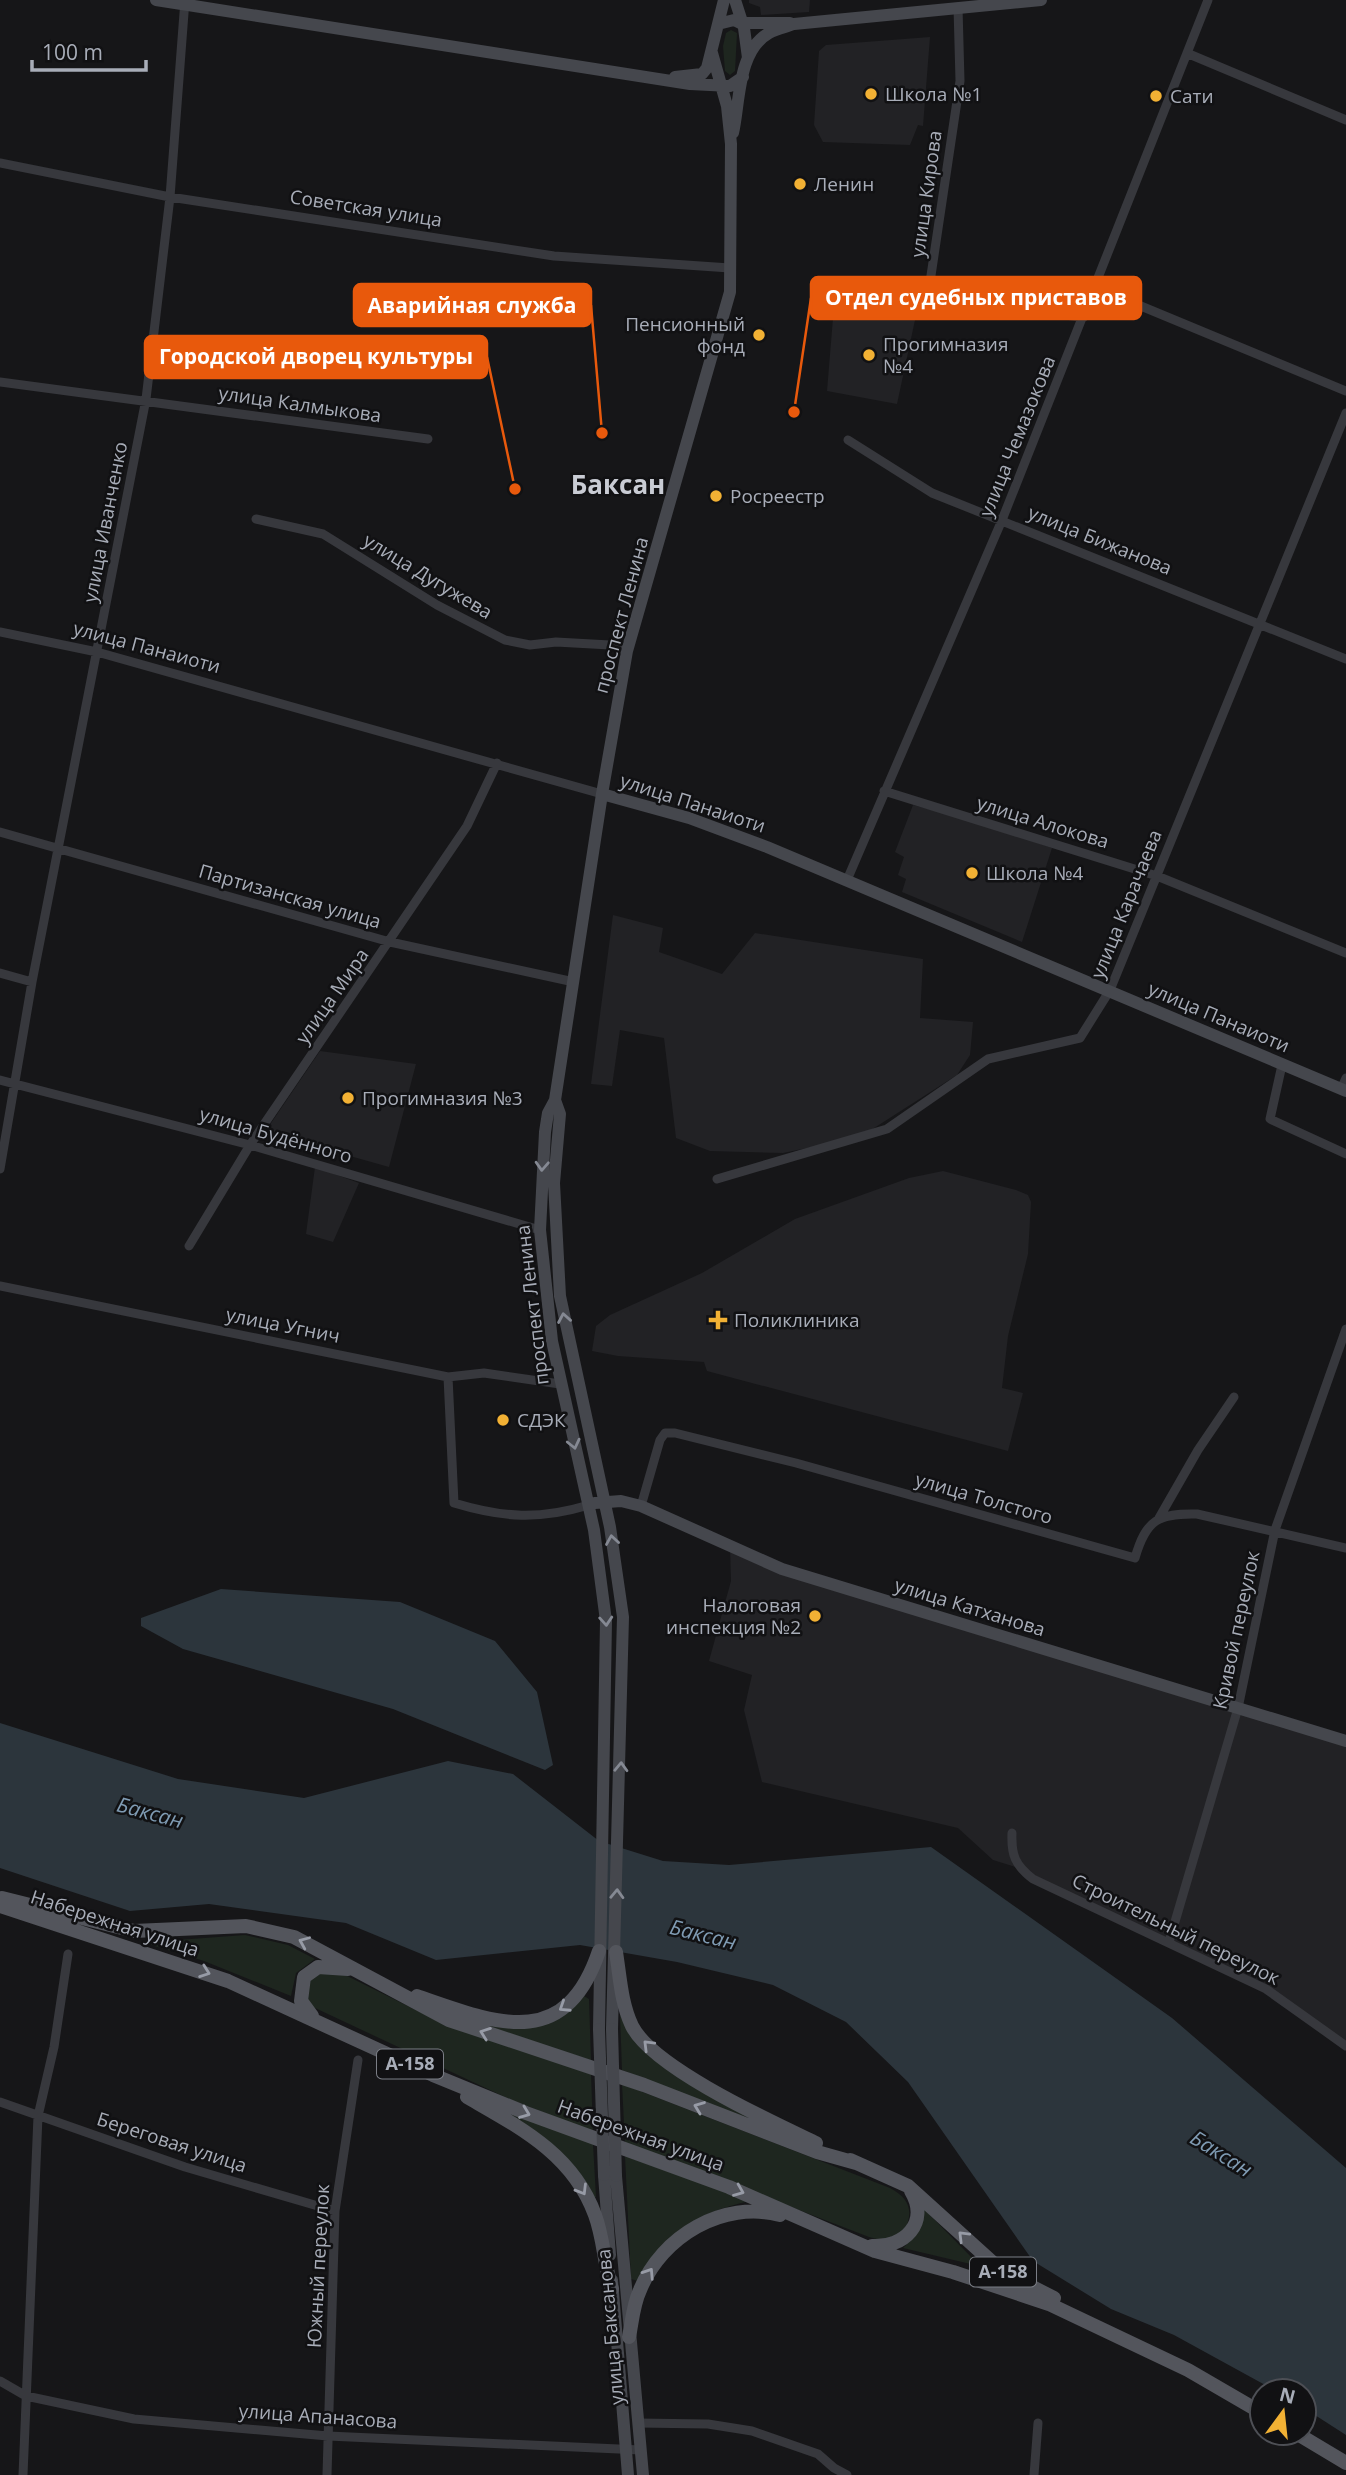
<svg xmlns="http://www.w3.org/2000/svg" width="1346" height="2475" viewBox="0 0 1346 2475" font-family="'Open Sans',sans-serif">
  <rect width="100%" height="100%" fill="#161618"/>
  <!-- built -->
  <path fill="#222225" d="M 749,0 L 810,0 L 809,12 L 761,15 L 760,7 L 749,3 Z
    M 930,37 L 923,126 L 918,125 L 910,145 L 823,142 L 814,125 L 819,51 L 826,45 Z
    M 834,306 L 895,312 L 915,320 L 897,404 L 827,391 Z
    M 913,805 L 968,819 L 1052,848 L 1022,942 L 902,892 L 906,879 L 898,875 L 904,857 L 895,852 Z
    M 613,915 L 663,928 L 659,952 L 722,974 L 755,933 L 923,959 L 920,1018 L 973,1022 L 970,1055 L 957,1075 L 860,1137 L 783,1153 L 710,1151 L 676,1138 L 664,1038 L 620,1030 L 612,1086 L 591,1084 Z
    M 320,1051 L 416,1064 L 389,1167 L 265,1132 Z
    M 315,1167 L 359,1183 L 333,1242 L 306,1234 Z
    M 943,1171 L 1016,1190 L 1028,1195 L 1031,1202 L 1028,1254 L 1008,1336 L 1002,1388 L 1023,1393 L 1008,1451 L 707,1371 L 704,1362 L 618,1356 L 592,1351 L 596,1326 L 610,1315 L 702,1273 L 795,1219 L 909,1178 Z
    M 730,1546 L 782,1569 L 1346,1741 L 1346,2046 L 1265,1989 L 1019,1868 L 993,1860 L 958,1828 L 762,1782 L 744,1710 L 752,1675 L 709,1661 L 731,1581 Z"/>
  <!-- green -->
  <path fill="#1e261f" d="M 731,30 L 737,33 L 735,71 L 730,75 L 725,71 L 723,46 L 726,33 Z
    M 245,1935 L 288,1945 L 315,1959 L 296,1973 L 291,1996 L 204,1961 L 151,1945 L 151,1942 Z
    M 319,1970 L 339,1972 L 436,2020 L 591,2073 L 593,2132 L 507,2098 L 313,2007 L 305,1998 L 310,1977 Z
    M 584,1996 L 589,1999 L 591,2060 L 506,2034 L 447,2011 L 512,2026 Z
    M 620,2015 L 638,2043 L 790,2135 L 622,2070 Z
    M 622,2084 L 890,2188 C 910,2199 914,2211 904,2232 L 883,2241 L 869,2237 L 625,2143 Z
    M 488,2104 L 593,2144 L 596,2197 L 592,2198 C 560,2142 543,2134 488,2104 Z
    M 625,2156 L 750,2201 C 695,2213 667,2233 638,2281 L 631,2279 Z
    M 924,2209 L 978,2264 L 979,2266 L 903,2248 L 916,2235 Z"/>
  <!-- water -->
  <path fill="#2c353c" d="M 221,1589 L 400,1602 L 495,1641 L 537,1692 L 553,1765 L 545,1770 L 393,1709 L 183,1649 L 141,1626 L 141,1618 Z
    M 0,1723 L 178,1779 L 304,1798 L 448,1761 L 513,1774 L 599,1841 L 663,1861 L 729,1865 L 931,1847 L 1172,2018 L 1346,2168 L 1346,2435 L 1304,2408 L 1304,2391 L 1276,2391 L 1174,2335 L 1111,2309 L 1033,2261 L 908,2082 L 846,2022 L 773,1985 L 677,1962 L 580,1945 L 436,1960 L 346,1923 L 209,1904 L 130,1911 L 0,1868 Z"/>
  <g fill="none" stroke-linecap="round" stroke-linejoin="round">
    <!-- street -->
    <path stroke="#37383d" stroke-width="9" d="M 958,7 L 960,81 L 926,309 L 930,315 L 1043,313 L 1084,317
      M 1189,54 L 1346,120
      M 0,163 L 170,197 L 554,256 L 730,268
      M 1095,287 L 1346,391
      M 0,382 L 428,439
      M 848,440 L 932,493 L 1346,659
      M 256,519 L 323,534 L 437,605 L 505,640 L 530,645 L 556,642 L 610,645 L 627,651
      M 0,632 L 97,652 L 602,794
      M 884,791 L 1157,876 L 1346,953
      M 0,832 L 390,942 L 574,982
      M 847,880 L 1002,520 L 1208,0
      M 0,973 L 32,982
      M 1282,1065 L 1270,1119 L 1346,1154
      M 0,1080 L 250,1145 L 540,1230
      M 1341,1089 L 1346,1078
      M 0,1169 L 32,982 L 146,399 L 170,197 L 185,0
      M 717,1179 L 887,1129 L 988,1059 L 1080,1038 L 1110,990 L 1346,413
      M 189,1246 L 250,1145 L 467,826 L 497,763
      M 0,1286 L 448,1377 L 484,1373 L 560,1384
      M 448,1377 L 454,1503 C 504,1518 539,1520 589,1505
      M 641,1506 L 660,1440 L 665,1433 L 675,1433 L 796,1463 L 1135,1558 C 1146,1520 1158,1513 1197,1514 L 1346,1548
      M 1159,1518 L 1198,1450 L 1234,1397
      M 1012,1833 C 1011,1855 1015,1865 1033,1879 L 1266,1989 L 1346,2046
      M 1169,1942 L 1238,1708 L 1275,1530 L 1346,1329
      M 0,2102 L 185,2167 L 335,2211
      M 0,2381 L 26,2396 L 134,2419 L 328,2436 L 641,2450
      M 638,2423 L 708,2424 L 752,2431 L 818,2454 L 834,2468 L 847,2475
      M 23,2475 L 38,2116 L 54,2047 L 68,1954
      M 327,2475 L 335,2211 L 358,2060
      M 1034,2475 L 1038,2423"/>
    <!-- secondary -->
    <path stroke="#45474d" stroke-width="12" d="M 156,0 L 690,84 L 730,86 L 743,77
      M 735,0 L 744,28 L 748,58
      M 718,24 L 734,20 L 740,23 L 790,23
      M 675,77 L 702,74 L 707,68 L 724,0
      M 733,133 C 740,103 737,51 769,33 C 776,29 786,27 794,24 L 1041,0
      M 602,794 L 689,818 L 767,847 L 1346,1091
      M 555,1100 L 560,1114 L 554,1183 L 560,1296 L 610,1527 L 623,1617 L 612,2029
      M 595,1503 L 621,1501 L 641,1506 L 782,1569 L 1346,1741
      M 599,2029 L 606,1621 L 594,1530 L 552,1341 L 540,1230 L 545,1132 L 548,1113 L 555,1100 L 602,794 L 627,651 L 730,292 L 731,144 L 727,106 L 712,53
      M 604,2175 L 610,2255
      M 616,2176 L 643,2475
      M 612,2280 L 628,2475"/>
    <!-- primary -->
    <path stroke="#53555c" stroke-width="14" d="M 2,1898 L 134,1931 L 246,1926 L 294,1937 L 449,2020 L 644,2085 L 817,2152 L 856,2163
      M 0,1906 L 228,1981 L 433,2075 L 526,2113 L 729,2187 L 875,2251 L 953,2272 L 1049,2304 L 1188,2370 L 1262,2413
      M 616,1952 C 620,1977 621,2003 632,2026 C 653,2068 772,2122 816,2143
      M 417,1996 C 495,2023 565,2053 599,1951
      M 312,2016 L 301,2001 L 304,1977 L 318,1967 L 348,1969
      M 467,2097 C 519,2127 573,2154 595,2215 C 604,2239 604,2265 612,2289
      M 850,2160 L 908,2186 L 1003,2272 L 1054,2298
      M 872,2246 C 904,2248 930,2223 911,2191
      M 629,2337 C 632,2322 633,2305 640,2290 C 662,2236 723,2200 780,2215
      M 1296,2433 L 1346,2463"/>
    <!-- secondary-bridge -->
    <path stroke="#45474d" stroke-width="12" d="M 599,2029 L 604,2175
      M 612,2029 L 616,2176"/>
  </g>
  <!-- one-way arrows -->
  <defs><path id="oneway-chevron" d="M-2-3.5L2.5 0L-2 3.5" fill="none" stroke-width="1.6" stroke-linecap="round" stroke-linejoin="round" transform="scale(1.75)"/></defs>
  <g stroke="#858993">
    <use href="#oneway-chevron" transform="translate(542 1166) rotate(93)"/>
    <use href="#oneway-chevron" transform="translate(564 1318) rotate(-100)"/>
    <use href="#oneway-chevron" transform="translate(574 1444) rotate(77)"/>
    <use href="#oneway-chevron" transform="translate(612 1540) rotate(-99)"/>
    <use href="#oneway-chevron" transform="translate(606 1621) rotate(86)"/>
    <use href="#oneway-chevron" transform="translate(621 1767) rotate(-88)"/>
    <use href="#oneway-chevron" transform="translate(617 1894) rotate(-88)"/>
  </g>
  <g stroke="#979ba6">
    <use href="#oneway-chevron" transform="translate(304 1942) rotate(-157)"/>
    <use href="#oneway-chevron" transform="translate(205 1972) rotate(20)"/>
    <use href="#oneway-chevron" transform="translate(564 2007) rotate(147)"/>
    <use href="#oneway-chevron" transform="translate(485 2033) rotate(-160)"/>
    <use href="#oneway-chevron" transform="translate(648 2045) rotate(-135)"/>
    <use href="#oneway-chevron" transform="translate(699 2107) rotate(-159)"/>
    <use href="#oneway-chevron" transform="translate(525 2113) rotate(21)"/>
    <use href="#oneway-chevron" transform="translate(582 2190) rotate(59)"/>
    <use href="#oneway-chevron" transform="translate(739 2191) rotate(22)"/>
    <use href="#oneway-chevron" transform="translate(963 2236) rotate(-135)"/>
    <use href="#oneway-chevron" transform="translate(649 2273) rotate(-57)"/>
  </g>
  <!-- markers -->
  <g fill="#f2b134" stroke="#111113" stroke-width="2.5">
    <circle cx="871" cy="94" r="7"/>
    <circle cx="1156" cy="96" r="7"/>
    <circle cx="800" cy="184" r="7"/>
    <circle cx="759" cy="335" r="7"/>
    <circle cx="869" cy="355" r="7"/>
    <circle cx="716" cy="496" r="7"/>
    <circle cx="972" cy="873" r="7"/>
    <circle cx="348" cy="1098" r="7"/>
    <path d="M714.5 1309.5h7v7h7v7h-7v7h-7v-7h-7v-7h7z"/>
    <circle cx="503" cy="1420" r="7"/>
    <circle cx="815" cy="1616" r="7"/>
  </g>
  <g text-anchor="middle" stroke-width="5" stroke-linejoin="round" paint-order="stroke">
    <!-- shield labels -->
    <g fill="#111113" stroke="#7b7e86" stroke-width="2">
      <rect x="377" y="2049.5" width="66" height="29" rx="5"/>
      <rect x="970" y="2257.5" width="66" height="29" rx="5"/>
    </g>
    <g font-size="18" font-weight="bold" fill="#a8adb8">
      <text x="410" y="2070">А-158</text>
      <text x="1003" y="2278">А-158</text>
    </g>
    <!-- poi labels -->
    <g font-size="19" fill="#a8adb8" stroke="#111113" text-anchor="start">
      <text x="885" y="101">Школа №1</text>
      <text x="1170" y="103">Сати</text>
      <text x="814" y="191">Ленин</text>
      <text x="745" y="331" text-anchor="end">Пенсионный<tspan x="745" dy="22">фонд</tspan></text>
      <text x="883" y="351">Прогимназия<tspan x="883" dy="22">№4</tspan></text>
      <text x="730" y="503">Росреестр</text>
      <text x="986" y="880">Школа №4</text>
      <text x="362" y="1105">Прогимназия №3</text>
      <text x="734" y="1327">Поликлиника</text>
      <text x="517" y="1427">СДЭК</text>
      <text x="801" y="1612" text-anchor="end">Налоговая<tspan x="801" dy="22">инспекция №2</tspan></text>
    </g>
    <!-- street labels -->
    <g font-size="19" fill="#a8adb8" stroke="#111113">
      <text transform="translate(926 194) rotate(-82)" y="7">улица Кирова</text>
      <text transform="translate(366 208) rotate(9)" y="7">Советская улица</text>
      <text transform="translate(300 404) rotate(8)" y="7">улица Калмыкова</text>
      <text transform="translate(1017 436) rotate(-68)" y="7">улица Чемазокова</text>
      <text transform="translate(105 522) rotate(-79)" y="7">улица Иванченко</text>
      <text transform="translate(1100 540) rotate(22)" y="7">улица Бижанова</text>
      <text transform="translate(428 576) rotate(31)" y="7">улица Дугужева</text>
      <text transform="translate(621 615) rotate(-75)" y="7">проспект Ленина</text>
      <text transform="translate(147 647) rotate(15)" y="7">улица Панаиоти</text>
      <text transform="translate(693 803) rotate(18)" y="7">улица Панаиоти</text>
      <text transform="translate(1043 822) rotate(17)" y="7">улица Алокова</text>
      <text transform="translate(290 896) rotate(16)" y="7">Партизанская улица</text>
      <text transform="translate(1126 904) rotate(-68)" y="7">улица Карачаева</text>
      <text transform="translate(332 996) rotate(-55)" y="7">улица Мира</text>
      <text transform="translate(1219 1017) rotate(23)" y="7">улица Панаиоти</text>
      <text transform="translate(276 1135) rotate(16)" y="7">улица Будённого</text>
      <text transform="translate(532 1305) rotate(-97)" y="7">проспект Ленина</text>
      <text transform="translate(283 1325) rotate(11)" y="7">улица Угнич</text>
      <text transform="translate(984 1498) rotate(16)" y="7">улица Толстого</text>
      <text transform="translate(970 1607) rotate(17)" y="7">улица Катханова</text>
      <text transform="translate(1236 1630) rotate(-78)" y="7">Кривой переулок</text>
      <text transform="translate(115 1923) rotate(18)" y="7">Набережная улица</text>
      <text transform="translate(1176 1929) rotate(26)" y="7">Строительный переулок</text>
      <text transform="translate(641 2135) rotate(20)" y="7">Набережная улица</text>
      <text transform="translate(172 2142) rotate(18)" y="7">Береговая улица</text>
      <text transform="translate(318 2266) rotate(-87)" y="7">Южный переулок</text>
      <text transform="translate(610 2327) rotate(-95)" y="7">улица Баксанова</text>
      <text transform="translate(318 2416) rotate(4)" y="7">улица Апанасова</text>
    </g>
    <!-- water labels -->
    <g font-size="21" font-style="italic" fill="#7f9bb3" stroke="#111113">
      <text transform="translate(150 1813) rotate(15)" y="7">Баксан</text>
      <text transform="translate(703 1935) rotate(14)" y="7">Баксан</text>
      <text transform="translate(1221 2154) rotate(32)" y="7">Баксан</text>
    </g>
    <!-- district labels -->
    <g font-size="26" font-weight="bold" fill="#c9ccd4" stroke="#111113">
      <text x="618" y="494">Баксан</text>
    </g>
  </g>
  <!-- callouts -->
  <path fill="none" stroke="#e8590c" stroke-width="2.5" d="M794 412L811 298M602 433L591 305M515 489L487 357"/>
  <g fill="#e8590c" stroke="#111113" stroke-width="2.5">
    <circle cx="794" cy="412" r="7"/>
    <circle cx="602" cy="433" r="7"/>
    <circle cx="515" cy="489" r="7"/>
  </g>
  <g fill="#e8590c" stroke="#e8590c" stroke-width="2.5">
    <rect x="811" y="277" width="330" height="42" rx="7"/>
    <rect x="354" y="284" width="237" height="42" rx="7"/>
    <rect x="145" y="336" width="342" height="42" rx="7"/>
  </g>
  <g font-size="21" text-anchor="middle" font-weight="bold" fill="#fff">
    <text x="976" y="305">Отдел судебных приставов</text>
    <text x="472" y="313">Аварийная служба</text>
    <text x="316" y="364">Городской дворец культуры</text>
  </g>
  <!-- north arrow -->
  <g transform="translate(1283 2412) rotate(15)"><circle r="33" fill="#111113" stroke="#4d4f55" stroke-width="2"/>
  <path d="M0-5L12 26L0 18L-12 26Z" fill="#f2b134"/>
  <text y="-10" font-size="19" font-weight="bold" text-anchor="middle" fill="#a8adb8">N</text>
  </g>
  <!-- scale -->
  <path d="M32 60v10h114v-10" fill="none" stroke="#a8adb8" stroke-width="3.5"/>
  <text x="42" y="60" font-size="21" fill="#a8adb8" stroke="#111113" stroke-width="5" paint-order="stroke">100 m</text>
</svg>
